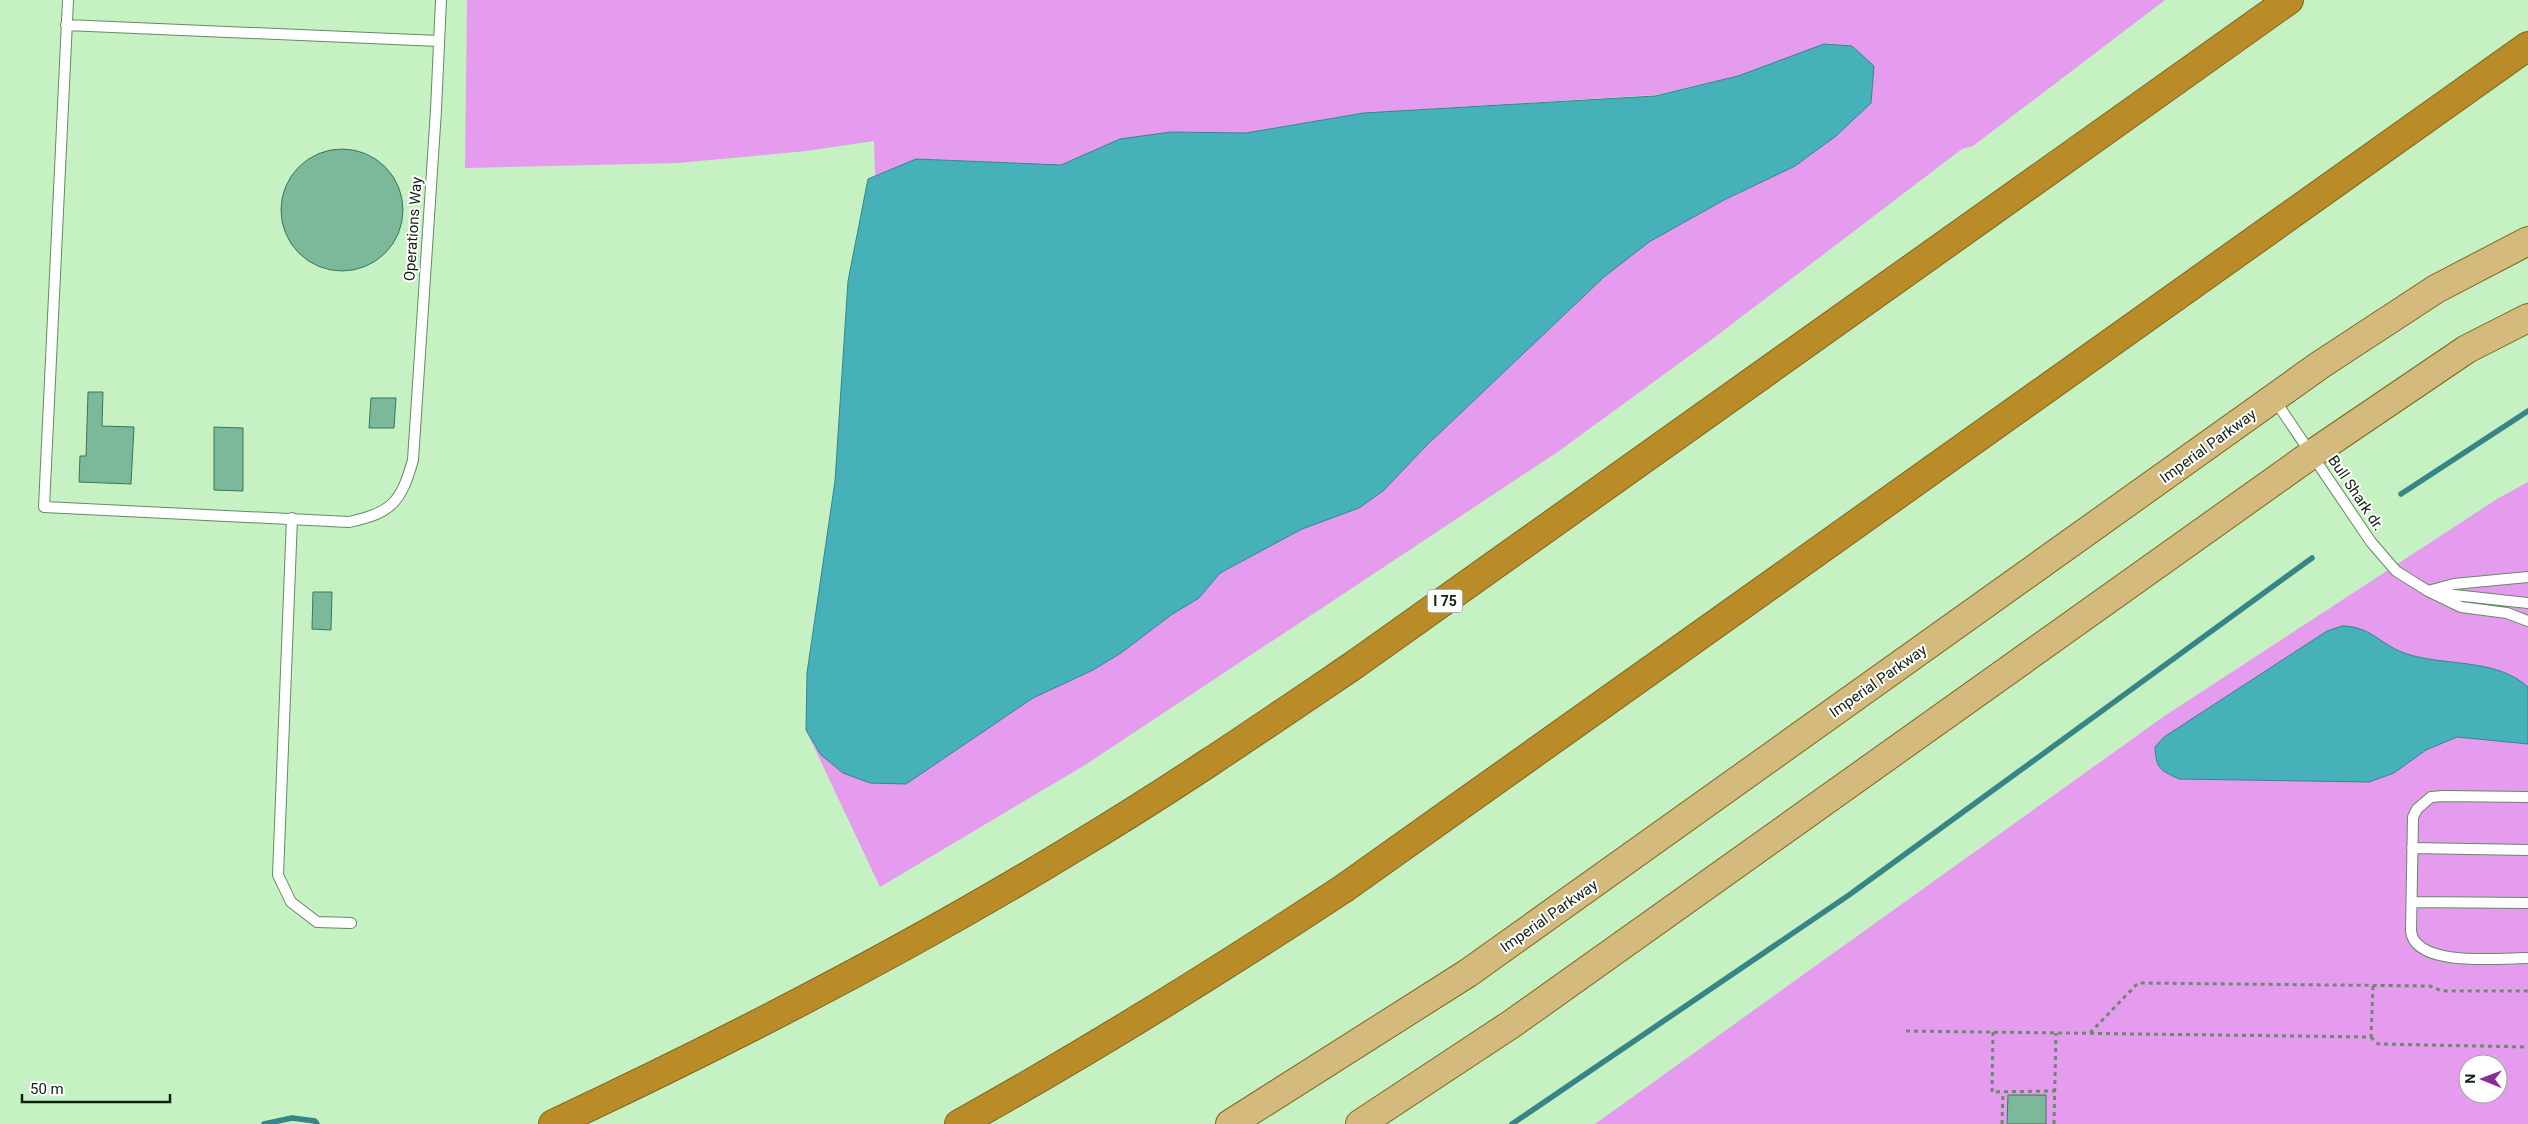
<svg xmlns="http://www.w3.org/2000/svg" width="2528" height="1124" viewBox="0 0 2528 1124" font-family="Roboto,sans-serif">
  <rect width="100%" height="100%" fill="#c6f1c2"/>
  <!-- green -->
  <path fill="#e59cef" fill-rule="evenodd" d="M 467,0 L 2165,0 L 1973,146 L 1962,149 L 1707,343 L 1559,451 L 1085,765 L 880,887 L 806,730 L 821,755 L 906,784 L 1033,698 L 1093,670 L 1121,653 L 1171,615 L 1199,598 L 1220,573 L 1302,529 L 1359,508 L 1383,491 L 1426,446 L 1604,277 L 1649,242 L 1724,200 L 1795,166 L 1836,136 L 1871,103 L 1774,62 L 1738,76 L 1655,95 L 1364,113 L 1246,133 L 1171,132 L 1120,139 L 1061,165 L 916,159 L 875,176 L 874,141 L 806,151 L 678,163 L 465,168 Z
    M 2528,482 L 2528,1124 L 1595,1124 L 2163,717 L 2497,499 ZM 2468,1064 L 2498,1064 L 2498,1094 L 2468,1094 Z"/>
  <!-- water -->
  <path fill="#47b1ba" stroke="#368687" d="M 1824,44 L 1852,46 L 1874,66 L 1871,103 L 1836,136 L 1795,166 L 1724,200 L 1649,242 L 1604,277 L 1426,446 L 1383,491 L 1359,508 L 1302,529 L 1220,573 L 1199,598 L 1171,615 L 1121,653 L 1093,670 L 1033,698 L 906,784 L 870,783 L 843,773 L 821,755 L 806,730 L 807,673 L 835,481 L 848,281 L 868,179 L 916,159 L 1061,165 L 1120,139 L 1171,132 L 1246,133 L 1364,113 L 1655,96 L 1738,76 Z
    M 2342,626 C 2370,626 2380,644 2404,653 C 2443,667 2495,657 2528,687 L 2528,744 L 2457,737 L 2426,750 L 2394,773 L 2369,782 L 2179,779 C 2160,770 2156,769 2155,747 L 2164,737 L 2327,631 Z"/>
  <g fill="none" stroke-linecap="round" stroke-linejoin="round">
    <!-- stream -->
    <path stroke="#368687" stroke-width="5.5" d="M 2401,494 L 2528,411
      M 264,1124 L 292,1118 L 315,1121 L 317,1124
      M 1512,1124 L 1849,895 L 2312,558"/>
  </g>
  <!-- building -->
  <path fill="#7cb99b" stroke="#3a765b" d="M281 210a61 61 0 1 1 122 0a61 61 0 1 1-122 0Z
    M 88,392 L 103,392 L 102,426 L 134,427 L 131,484 L 79,482 L 80,456 L 86,456 Z
    M 371,398 L 396,398 L 394,428 L 369,428 Z
    M 214,427 L 243,428 L 243,491 L 214,490 Z
    M 313,592 L 332,592 L 331,630 L 312,629 Z
    M 2008,1095 L 2046,1095 L 2046,1124 L 2007,1124 Z"/>
  <g fill="none" stroke-linecap="round" stroke-linejoin="round">
    <defs>
      <path id="service" d="M 68,0 L 44,507 L 349,522 C 392,513 401,502 413,460 L 436,110 L 441,0
        M 66,25 L 439,41
        M 2274,399 L 2371,542 L 2396,571 L 2428,591 L 2461,607 L 2507,613 L 2528,621
        M 292,518 L 278,875 L 291,902 L 317,922 L 351,923
        M 2428,591 L 2454,584 L 2528,577
        M 2436,593 L 2528,603
        M 2528,797 L 2443,796 L 2431,797 L 2417,809 L 2413,817 L 2411,931 C 2415,968 2501,958 2528,958
        M 2412,848 L 2528,850
        M 2412,902 L 2528,903"/>
      <path id="primary" d="M 1230,1124 L 1468,973 L 2320,365 L 2436,289 L 2528,241
        M 1360,1124 L 1513,1023 L 2312,454 L 2467,349 L 2528,318"/>
      <path id="motorway" d="M 553,1124 C 734,1039 911,948 1082,843 C 1175,787 1264,726 1354,665 L 2289,0
        M 959,1124 C 1090,1051 1217,972 1343,889 L 2528,46"/>
    </defs>
    <!-- service casing -->
    <use href="#service" stroke="#648b61" stroke-width="12"/>
    <!-- primary casing -->
    <use href="#primary" stroke="#7e661f" stroke-width="30"/>
    <!-- motorway casing -->
    <use href="#motorway" stroke="#7e661f" stroke-width="30"/>
    <!-- path -->
    <path stroke="#6c8a6a" stroke-width="3" stroke-dasharray="4 4" stroke-linecap="butt" d="M 1906,1031 L 2371,1037 L 2373,986
      M 1993,1032 L 1992,1092 L 2055,1091
      M 2090,1033 L 2138,983 L 2430,986 L 2442,991 L 2528,991
      M 2371,1037 L 2378,1044 L 2528,1047
      M 2002,1124 L 2003,1092
      M 2054,1124 L 2056,1033"/>
    <!-- service -->
    <use href="#service" stroke="#fff" stroke-width="10"/>
    <!-- primary -->
    <use href="#primary" stroke="#d5ba7d" stroke-width="28"/>
    <!-- motorway -->
    <use href="#motorway" stroke="#b98c27" stroke-width="28"/>
  </g>
  <g text-anchor="middle" stroke-width="4" stroke-linejoin="round" paint-order="stroke">
    <!-- shield labels -->
    <rect fill="#fff" stroke="#586357" stroke-width="1" x="1427.5" y="589.5" width="35" height="23" rx="4"/>
    <g font-size="14" font-weight="bold" fill="#10200f">
      <text x="1445" y="606">I 75</text>
    </g>
    <!-- street labels -->
    <g font-size="15" fill="#10200f" stroke="#fff">
      <text transform="translate(413 229) rotate(-86)" y="5">Operations Way</text>
      <text transform="translate(2208 446) rotate(-36)" y="5">Imperial Parkway</text>
      <text transform="translate(2356 493) rotate(56)" y="5">Bull Shark dr.</text>
      <text transform="translate(1878 681) rotate(-35)" y="5">Imperial Parkway</text>
      <text transform="translate(1549 916) rotate(-35)" y="5">Imperial Parkway</text>
    </g>
  </g>
  <!-- north arrow -->
  <g transform="translate(2483 1079) rotate(271)"><circle r="24" fill="#ffffff" stroke="#9fa69f"/>
  <path d="M0-4L9 19L0 12L-9 19Z" fill="#892c96"/>
  <text y="-8" font-size="14" font-weight="bold" text-anchor="middle" fill="#10200f">N</text>
  </g>
  <!-- scale -->
  <path d="M22 1094v8h148v-8" fill="none" stroke="#10200f" stroke-width="2.5"/>
  <text x="30" y="1094" font-size="15" fill="#10200f" stroke="#ffffff" stroke-width="4" paint-order="stroke">50 m</text>
</svg>
